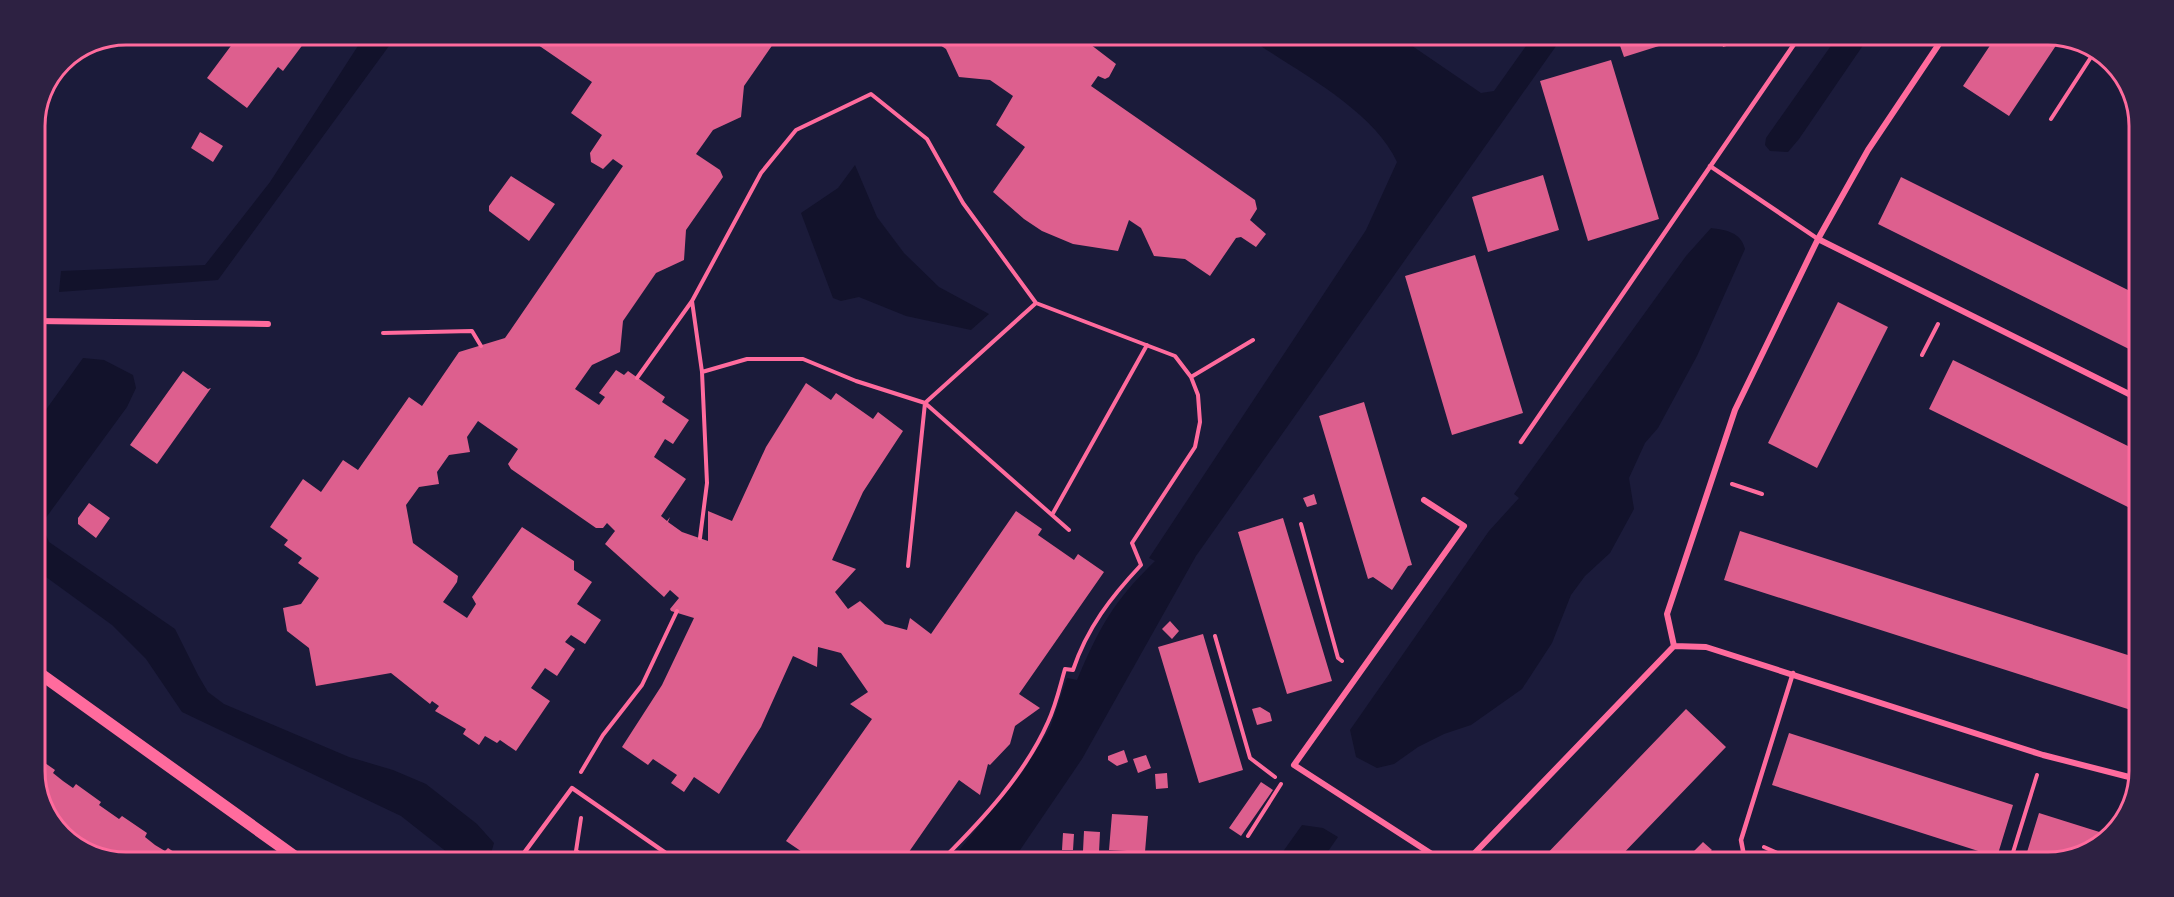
<svg xmlns="http://www.w3.org/2000/svg" width="2174" height="897" viewBox="0 0 2174 897" font-family="'Public Sans',sans-serif">
  <rect width="100%" height="100%" fill="#1b1b3a"/>
  <!-- water -->
  <path fill="#12122b" d="M 365,35 L 397,35 L 218,280 L 59,292 L 61,271 L 205,265 L 270,182 Z
    M 1249,38 L 1402,39 L 1481,93 L 1494,91 L 1531,39 L 1561,39 L 1196,556 L 1082,759 L 1014,859 L 952,859 L 1022,773 L 1050,728 L 1067,678 L 1077,680 C 1100,626 1113,602 1155,561 L 1149,558 L 1366,230 L 1397,162 C 1373,109 1296,71 1249,38 Z
    M 1835,40 L 1866,41 L 1799,139 L 1788,152 L 1770,151 L 1765,145 L 1766,138 Z
    M 855,165 L 877,217 L 904,253 L 939,287 L 989,314 L 971,330 L 906,316 L 859,297 L 841,301 L 833,298 L 801,213 L 838,188 Z
    M 1711,228 C 1726,230 1741,232 1745,249 L 1697,356 L 1658,428 L 1645,443 L 1629,478 L 1634,509 L 1610,553 L 1585,576 L 1571,595 L 1552,643 L 1522,689 L 1471,725 L 1444,734 L 1418,747 L 1394,764 L 1377,768 L 1356,757 L 1350,730 L 1489,531 L 1519,498 L 1514,494 L 1532,469 L 1686,256 Z
    M 83,358 L 104,360 L 133,375 L 136,388 L 127,407 L 45,519 L 44,530 L 49,542 L 175,629 L 198,675 L 208,692 L 224,704 L 349,757 L 393,770 L 426,784 L 477,824 L 494,843 L 490,857 L 453,857 L 401,816 L 182,712 L 146,659 L 112,625 L 35,569 L 35,425 Z
    M 1302,825 L 1323,828 L 1338,837 L 1322,860 L 1277,860 Z"/>
  <!-- building -->
  <path fill="#dd5f8e" d="M 239,35 L 310,35 L 283,71 L 278,67 L 247,108 L 207,78 Z
    M 525,36 L 778,37 L 744,86 L 741,117 L 713,130 L 696,154 L 720,170 L 723,177 L 686,230 L 684,260 L 656,273 L 623,321 L 620,352 L 592,365 L 575,389 L 599,405 L 605,397 L 599,393 L 616,370 L 624,375 L 628,371 L 665,397 L 662,402 L 689,420 L 673,444 L 665,439 L 654,457 L 686,479 L 661,516 L 667,521 L 670,517 L 668,522 L 682,532 L 708,541 L 708,511 L 732,521 L 766,447 L 806,383 L 831,400 L 836,393 L 873,419 L 878,412 L 903,431 L 863,492 L 832,560 L 856,569 L 835,592 L 848,609 L 860,601 L 885,624 L 907,630 L 910,618 L 931,634 L 1016,511 L 1042,529 L 1038,535 L 1074,560 L 1078,554 L 1104,572 L 1019,694 L 1040,708 L 1015,726 L 1010,744 L 990,765 L 988,764 L 980,795 L 959,780 L 904,859 L 824,858 L 817,853 L 811,858 L 786,841 L 872,719 L 850,704 L 868,692 L 841,653 L 818,647 L 817,667 L 793,656 L 761,727 L 719,794 L 694,777 L 684,792 L 671,783 L 677,775 L 653,759 L 648,765 L 622,747 L 662,685 L 694,618 L 671,611 L 670,609 L 679,598 L 670,590 L 664,597 L 605,544 L 615,531 L 607,523 L 603,528 L 596,528 L 511,469 L 508,464 L 518,449 L 478,421 L 467,437 L 470,452 L 449,455 L 437,472 L 439,484 L 419,487 L 406,505 L 413,543 L 458,576 L 457,582 L 443,602 L 467,618 L 476,604 L 472,597 L 522,527 L 574,561 L 574,570 L 592,582 L 577,604 L 601,620 L 585,644 L 571,635 L 565,642 L 575,649 L 557,676 L 545,668 L 531,688 L 550,701 L 516,751 L 500,740 L 497,743 L 485,736 L 479,745 L 463,734 L 466,729 L 435,711 L 439,706 L 432,701 L 430,704 L 391,673 L 316,686 L 309,648 L 287,631 L 283,608 L 301,604 L 319,578 L 298,563 L 302,558 L 284,545 L 288,540 L 270,527 L 303,479 L 321,492 L 343,460 L 358,470 L 409,397 L 422,406 L 459,352 L 505,338 L 623,166 L 613,159 L 603,169 L 591,162 L 590,153 L 602,135 L 571,113 L 592,82 Z
    M 928,37 L 1082,38 L 1116,64 L 1109,77 L 1105,79 L 1098,76 L 1091,86 L 1255,200 L 1257,209 L 1250,220 L 1266,234 L 1256,247 L 1241,237 L 1236,238 L 1210,276 L 1185,259 L 1154,256 L 1141,228 L 1129,220 L 1118,251 L 1073,244 L 1042,231 L 1024,219 L 993,192 L 1025,147 L 996,125 L 1013,96 L 990,80 L 959,77 L 946,49 Z
    M 1618,40 L 1678,40 L 1624,57 Z
    M 1721,40 L 1743,40 L 1743,41 L 1723,47 Z
    M 1993,41 L 2059,41 L 2009,116 L 1963,86 Z
    M 1611,60 L 1659,219 L 1588,241 L 1540,81 Z
    M 200,132 L 223,146 L 213,162 L 191,148 Z
    M 1543,175 L 1559,230 L 1488,252 L 1472,197 Z
    M 511,176 L 555,204 L 529,241 L 489,211 L 489,206 Z
    M 1901,177 L 2138,295 L 2137,353 L 1878,224 Z
    M 1475,255 L 1523,413 L 1452,435 L 1405,276 Z
    M 1838,302 L 1888,327 L 1817,468 L 1768,443 Z
    M 1953,360 L 2136,450 L 2136,511 L 1929,409 Z
    M 183,371 L 208,389 L 211,388 L 157,464 L 130,445 Z
    M 1364,402 L 1412,565 L 1408,566 L 1392,590 L 1373,577 L 1368,579 L 1319,416 Z
    M 1314,494 L 1317,504 L 1307,507 L 1303,498 Z
    M 89,503 L 110,518 L 96,538 L 78,524 L 78,518 Z
    M 1283,518 L 1332,681 L 1287,694 L 1238,532 Z
    M 1740,531 L 2134,657 L 2134,711 L 1724,580 Z
    M 1170,621 L 1179,631 L 1172,639 L 1162,629 Z
    M 1203,634 L 1243,770 L 1199,783 L 1158,647 Z
    M 1260,707 L 1270,713 L 1272,721 L 1257,725 L 1252,709 Z
    M 1686,709 L 1726,747 L 1616,861 L 1540,861 Z
    M 1789,733 L 2013,805 L 1997,857 L 1772,785 Z
    M 1124,750 L 1128,762 L 1117,766 L 1108,760 L 1108,756 Z
    M 1146,755 L 1151,768 L 1138,773 L 1133,759 Z
    M 35,756 L 55,770 L 53,773 L 63,781 L 73,788 L 76,784 L 101,802 L 99,805 L 119,819 L 122,816 L 147,833 L 145,837 L 155,845 L 165,851 L 168,848 L 180,856 L 91,856 L 53,827 L 35,778 Z
    M 1167,773 L 1168,788 L 1156,789 L 1155,774 Z
    M 1261,782 L 1273,790 L 1241,836 L 1229,828 Z
    M 2039,813 L 2109,835 L 2099,847 L 2049,862 L 2024,862 Z
    M 1112,814 L 1148,816 L 1145,852 L 1109,850 Z
    M 1084,831 L 1100,832 L 1099,852 L 1083,851 Z
    M 1063,833 L 1074,834 L 1073,850 L 1062,850 Z
    M 1703,842 L 1712,850 L 1698,861 L 1691,854 Z"/>
  <g fill="none" stroke-linecap="round" stroke-linejoin="round">
    <!-- path -->
    <path stroke="#ff6b9d" stroke-width="4" d="M 2051,119 L 2095,51
      M 692,301 L 702,372 L 707,483 L 700,538
      M 383,333 L 472,331 L 481,346
      M 1922,355 L 1938,324
      M 702,372 L 747,359 L 803,359 L 856,381 L 925,403 L 1069,530
      M 637,378 L 692,301 L 761,173 L 796,130 L 871,94 L 927,139 L 963,203 L 1036,303 L 1175,356 L 1191,377 L 1253,340
      M 1732,484 L 1762,494
      M 1052,515 L 1147,345
      M 1301,524 L 1338,658 L 1342,661
      M 908,566 L 925,403 L 1036,303
      M 1215,636 L 1250,758 L 1275,777
      M 581,772 L 603,735 L 642,685 L 677,611
      M 581,818 L 576,851 L 585,857
      M 1248,836 L 1281,784
      M 1764,847 L 1797,862
      M 943,859 C 983,819 1025,774 1048,722 C 1056,705 1060,686 1065,669 L 1073,670 C 1087,628 1111,597 1141,565 L 1132,543 L 1195,447 L 1200,422 L 1198,395 L 1191,377
      M 1713,861 L 1721,853
      M 2010,862 L 2037,775"/>
    <!-- service -->
    <path stroke="#ff6b9d" stroke-width="4.5" d="M 1710,166 L 1818,239
      M 1521,442 L 1797,40
      M 521,857 L 572,788 L 673,858
      M 1745,861 L 1741,840 L 1793,673"/>
    <!-- minor -->
    <path stroke="#ff6b9d" stroke-width="6" d="M 1818,239 L 2137,398
      M 35,321 L 268,324
      M 1424,500 L 1464,526 L 1294,765 L 1441,860
      M 1674,646 L 1667,614 L 1735,410 L 1818,239 L 1868,150 L 1941,41
      M 1674,646 L 1706,647 L 2043,755 L 2133,778
      M 1468,860 L 1674,646"/>
    <!-- secondary -->
    <path stroke="#ff6b9d" stroke-width="12" d="M 35,670 L 294,856"/>
  </g>
  <!-- crop -->
  <path d="M0 0H2174V897H0ZM126 45H2048A81 81 0 0 1 2129 126V771A81 81 0 0 1 2048 852H126A81 81 0 0 1 45 771V126A81 81 0 0 1 126 45Z" fill="#2d2142" fill-rule="evenodd"/>
  <path fill="none" stroke="#ff6b9d" stroke-width="3" d="M126 45H2048A81 81 0 0 1 2129 126V771A81 81 0 0 1 2048 852H126A81 81 0 0 1 45 771V126A81 81 0 0 1 126 45Z"/>
</svg>
